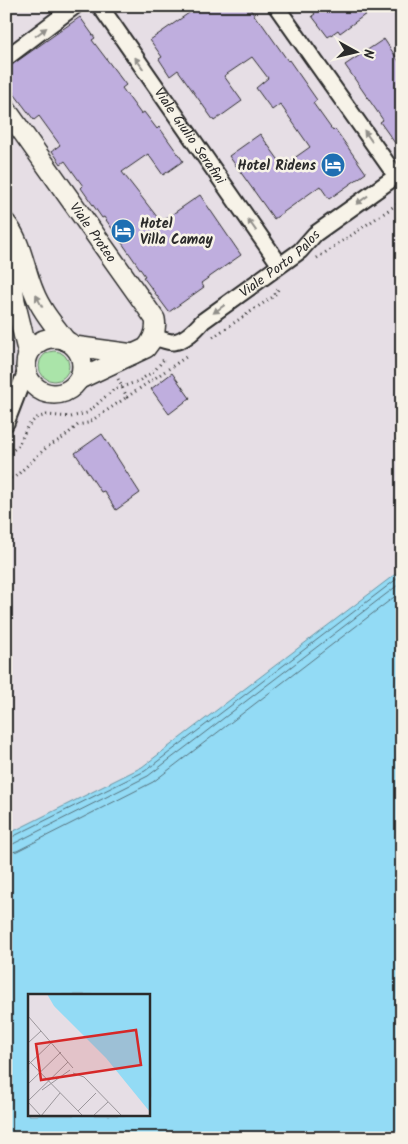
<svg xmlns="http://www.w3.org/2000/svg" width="408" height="1144" viewBox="0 0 408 1144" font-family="Kalam,sans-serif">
  <rect width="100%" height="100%" fill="#e6dee5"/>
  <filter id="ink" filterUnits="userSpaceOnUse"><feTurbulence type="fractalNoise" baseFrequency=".02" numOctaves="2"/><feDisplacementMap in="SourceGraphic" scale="10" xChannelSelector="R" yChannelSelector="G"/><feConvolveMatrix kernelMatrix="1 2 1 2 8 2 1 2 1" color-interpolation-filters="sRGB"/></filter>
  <g filter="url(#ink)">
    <!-- green -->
    <path fill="#aae4a9" stroke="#6a886a" d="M39 366a15 15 0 1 1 30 0a15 15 0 1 1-30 0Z"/>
    <!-- water -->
    <path fill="#93dbf5" stroke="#6995a4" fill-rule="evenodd" d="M 402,569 L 402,1138 L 6,1138 L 6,835 L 142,767 ZM 29,995 L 149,995 L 149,1115 L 29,1115 Z"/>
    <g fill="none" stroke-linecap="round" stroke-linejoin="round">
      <!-- shore -->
      <path stroke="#55717c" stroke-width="1" d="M 6,839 L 10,838 L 145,771 L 402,575
        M 6,845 L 13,844 L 148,776 L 402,582
        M 6,853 L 17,851 L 153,782 L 402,591"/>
    </g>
    <!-- building -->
    <path fill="#bfaede" stroke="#2b2b2b" d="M 199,6 L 248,6 L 259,22 L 260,21 L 288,61 L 289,60 L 317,100 L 313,103 L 333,131 L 335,129 L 366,173 L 329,199 L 320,186 L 274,219 L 229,156 L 260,134 L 283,166 L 310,147 L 280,104 L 272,110 L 256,88 L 268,78 L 252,57 L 224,76 L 242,101 L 214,121 L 178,70 L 170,76 L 159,59 L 162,57 L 150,40 Z
      M 309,6 L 377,6 L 340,33 L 338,30 L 328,37 L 312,16 L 315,14 Z
      M 80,17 L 95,38 L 92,40 L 126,85 L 122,88 L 141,114 L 144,112 L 157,129 L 159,127 L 183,161 L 163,175 L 148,154 L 122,172 L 161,222 L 200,195 L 241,255 L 201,283 L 204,287 L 169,312 L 143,277 L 145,276 L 104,217 L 102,218 L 81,188 L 83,186 L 65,161 L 61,164 L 52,151 L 60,145 L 39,116 L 34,120 L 6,83 L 6,69 Z
      M 384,39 L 402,66 L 402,153 L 380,122 L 383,120 L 345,65 Z
      M 172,373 L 190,398 L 169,414 L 151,389 Z
      M 102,434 L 140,493 L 116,510 L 104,491 L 101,492 L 75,453 Z"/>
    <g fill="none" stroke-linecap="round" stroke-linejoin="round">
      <defs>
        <g id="minor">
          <path id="s1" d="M 100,6 L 280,265"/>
          <path d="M 276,6 L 396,176"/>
          <path d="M 6,58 L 75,6"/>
          <path id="s2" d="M 153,337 C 159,338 167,342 173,342 C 185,341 196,329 203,321 L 300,251 L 315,234 L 402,172"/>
          <path d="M 6,423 L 26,371"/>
        </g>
        <g id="tertiary">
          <path id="s3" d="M 6,109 L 155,319 C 157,330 153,340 146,348 L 80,379"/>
          <path d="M 6,223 C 22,242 24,269 34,292 C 41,310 54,325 66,341"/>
          <path d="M 7,237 L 15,301 L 28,354"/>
          <circle cx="54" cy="366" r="28"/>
          <path d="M 74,346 L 133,354"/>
        </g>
      </defs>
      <!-- minor casing -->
      <use href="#minor" stroke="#2b2b2b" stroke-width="19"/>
      <!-- tertiary casing -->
      <use href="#tertiary" stroke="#2b2b2b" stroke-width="22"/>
      <!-- path -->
      <path stroke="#2b2b2b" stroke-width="3" stroke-dasharray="1 4" stroke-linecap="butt" d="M 317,258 L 402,201
        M 213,337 L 274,296 L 279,288
        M 118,379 L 127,397 L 186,357
        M 6,456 L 19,445 L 27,427 L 36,418 L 47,415 L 71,417 L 87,413 L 113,390 L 139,381 L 155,370 L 165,358
        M 6,479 L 15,477 L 47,447 L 63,438 L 78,425 L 88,423 L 127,397"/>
      <!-- minor -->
      <use href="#minor" stroke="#f7f3e8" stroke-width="15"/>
      <!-- tertiary -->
      <use href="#tertiary" stroke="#f7f3e8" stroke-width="19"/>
    </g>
    <!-- one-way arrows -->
    <defs><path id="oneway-solid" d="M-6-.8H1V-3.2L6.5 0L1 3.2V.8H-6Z" transform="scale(1.25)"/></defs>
    <g fill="#918f8a">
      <use href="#oneway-solid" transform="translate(41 32) rotate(-37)"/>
      <use href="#oneway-solid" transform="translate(139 63) rotate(-125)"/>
      <use href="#oneway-solid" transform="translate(368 136) rotate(-125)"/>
      <use href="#oneway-solid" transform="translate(362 200) rotate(144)"/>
      <use href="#oneway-solid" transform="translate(252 225) rotate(-125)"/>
      <use href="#oneway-solid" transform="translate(39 301) rotate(-118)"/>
      <use href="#oneway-solid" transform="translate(219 309) rotate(144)"/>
    </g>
  </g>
  <!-- icons -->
  <defs>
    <symbol id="hotel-disc" viewBox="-11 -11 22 22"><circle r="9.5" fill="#1f6fb2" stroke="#f7f3e8"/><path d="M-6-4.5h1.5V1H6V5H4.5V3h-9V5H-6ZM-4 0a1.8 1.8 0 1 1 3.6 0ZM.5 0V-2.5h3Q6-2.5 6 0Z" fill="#fff"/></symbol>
  </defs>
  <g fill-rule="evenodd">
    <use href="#hotel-disc" x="319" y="151" width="28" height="28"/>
    <use href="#hotel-disc" x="109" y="217" width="28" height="28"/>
  </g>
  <g text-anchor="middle" stroke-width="5" stroke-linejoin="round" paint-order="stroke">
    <!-- street labels -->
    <g font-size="14" fill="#2b2b2b" stroke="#f7f3e8">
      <text dy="5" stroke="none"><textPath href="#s1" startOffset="158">Viale Giulio Serafini</textPath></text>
      <text dy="5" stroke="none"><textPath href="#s3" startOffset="151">Viale Proteo</textPath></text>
      <text dy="5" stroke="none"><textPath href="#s2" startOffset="154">Viale Porto Palos</textPath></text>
    </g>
    <!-- poi labels -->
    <g font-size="14" font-weight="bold" fill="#2b2b2b" stroke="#f7f3e8" text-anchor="end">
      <text x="316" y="170">Hotel Ridens</text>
      <text x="140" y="228" text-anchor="start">Hotel<tspan x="140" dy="16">Villa Camay</tspan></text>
    </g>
  </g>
  <!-- overview -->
  <g transform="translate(28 994)">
    <rect width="122" height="122" fill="#e6dee5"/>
    <path d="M 19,0 L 122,0 L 122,118 L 78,64 L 26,12 Z" fill="#93dbf5"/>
    <path fill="none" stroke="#9b969b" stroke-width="1" d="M 0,22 L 45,74M 0,49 L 13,37M 0,66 L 55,122M 0,71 L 23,49M 45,79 L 56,83 L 94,122M 0,90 L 33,58M 14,96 L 42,76M 0,107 L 40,68M 0,108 L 13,122M 50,117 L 68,99M 13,122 L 32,99M 65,122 L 80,108"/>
    <path fill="#d62828" fill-opacity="0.15" stroke="#d62828" stroke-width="2.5" d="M 108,36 L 113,71 L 13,86 L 8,50 Z"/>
    <rect width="122" height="122" fill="none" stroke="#2b2b2b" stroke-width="2.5"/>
  </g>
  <!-- margin -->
  <rect width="408" height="1144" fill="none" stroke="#f7f3e8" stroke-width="25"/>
  <rect x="12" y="12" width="383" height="1119" fill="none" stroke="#2b2b2b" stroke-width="2" filter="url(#ink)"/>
  <!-- north arrow -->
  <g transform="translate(356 52) rotate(98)" stroke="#f7f3e8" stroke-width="4" paint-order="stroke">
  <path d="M0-4L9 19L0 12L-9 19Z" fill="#2b2b2b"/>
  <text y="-8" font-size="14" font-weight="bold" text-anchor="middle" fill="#2b2b2b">N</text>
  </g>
</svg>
